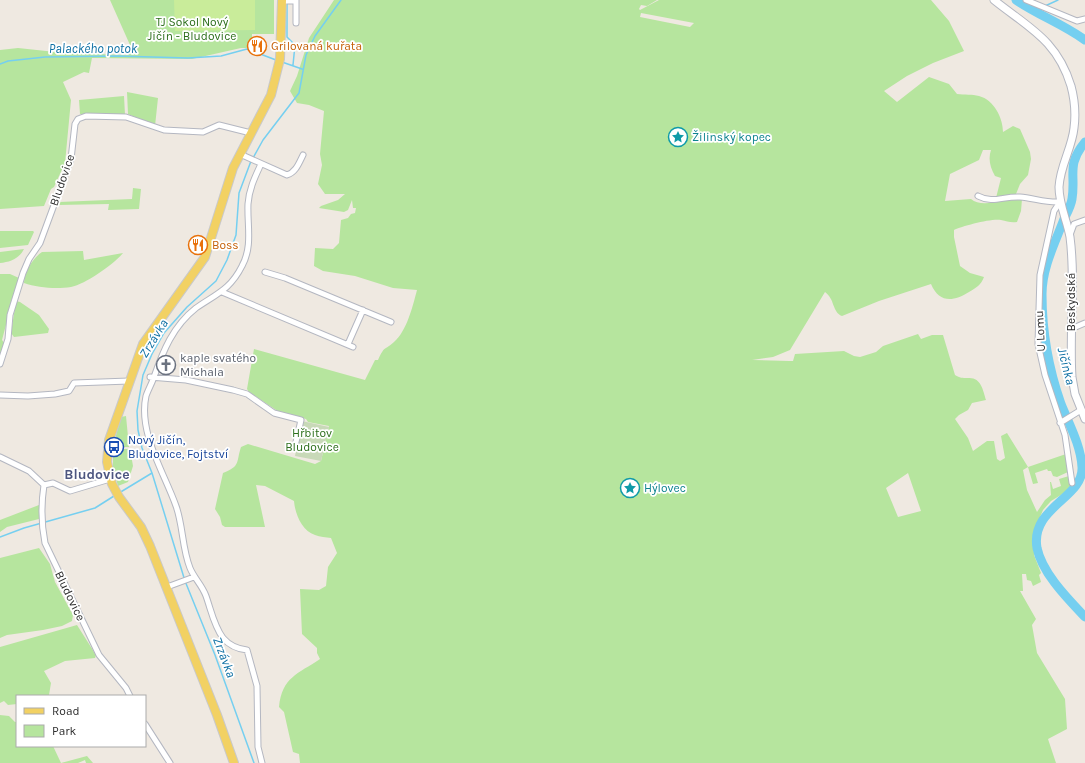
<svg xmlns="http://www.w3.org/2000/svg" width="1085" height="763" viewBox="0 0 1085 763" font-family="Karla,sans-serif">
  <rect width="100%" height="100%" fill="#efe9e1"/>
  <!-- green -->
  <path fill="#b6e59e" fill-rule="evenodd" d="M 110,0 L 274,0 L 274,34 L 252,34 L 252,48 L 241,48 L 192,59 L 92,58 L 89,73 L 84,72 L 63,82 L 71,100 L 65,163 L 54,187 L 51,189 L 44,206 L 0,209 L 0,50 L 18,48 L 65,53 L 128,55 L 130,51 L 130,45 Z
    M 334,0 L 657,0 L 647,6 L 641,5 L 639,9 L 640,10 L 659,0 L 931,0 L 949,21 L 964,51 L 933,63 L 907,76 L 884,91 L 897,102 L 929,77 L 949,84 L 957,94 C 965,95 972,94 979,96 C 994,100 1003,118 1003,132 L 1013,126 L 1020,129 L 1030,152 L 1031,159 L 1028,175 L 1020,184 L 1016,194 L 996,198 L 1001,178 L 995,176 C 990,167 988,159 991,150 L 983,150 L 979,160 L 950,174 L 945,201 L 971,199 C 982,209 1007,198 1022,199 L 1021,211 L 1017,222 C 1010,223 1007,221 1001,220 C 992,218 962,226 954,230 L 954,237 L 960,266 L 970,273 L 984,277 C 981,285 976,288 969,292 C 953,302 939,303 931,284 L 879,301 L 842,316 C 832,312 835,299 825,292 L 790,350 L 773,357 L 752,360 L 789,361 L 793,361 L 795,354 L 844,351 L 854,356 L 860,357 L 876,352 L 883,346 L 918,334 L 921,339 L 932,335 L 943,335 L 955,375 C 960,378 962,378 968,378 C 981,377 983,390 986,400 L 972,403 L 968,410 L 959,415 L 955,419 L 968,438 L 973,451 L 987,441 L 994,441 L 997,459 L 1000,461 L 1005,458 L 1001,436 L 1007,433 L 1028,467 L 1066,454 L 1068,472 L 1057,477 L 1053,476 L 1051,471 L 1048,471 L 1047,469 L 1035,473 L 1038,483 L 1033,484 L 1028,467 L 1023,470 L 1027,490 L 1037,512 L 1045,500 L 1051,495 L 1050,482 L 1051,482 L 1053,489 L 1061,486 L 1059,479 L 1069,476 L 1072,485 L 1069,490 L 1051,501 L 1043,510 L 1038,522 L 1034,555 L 1041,573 L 1039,575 L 1041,582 L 1033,586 L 1031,581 L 1027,580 L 1026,574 L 1022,574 L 1023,591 L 1020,591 L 1036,619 L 1032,625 L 1037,653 L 1065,699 L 1067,729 L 1048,739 L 1056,763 L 300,763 L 299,754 L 293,752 L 284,712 L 279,707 C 282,677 298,674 320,659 L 317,653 L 317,648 L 302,634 L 300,589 L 319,590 L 326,586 L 328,567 L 337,553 L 331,538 C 326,537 320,537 315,535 C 302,531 295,514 294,501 L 265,486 L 256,485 L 265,527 L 225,527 L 222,525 L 220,517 L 215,509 L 223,473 C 241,466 236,462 241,447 L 248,444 L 315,464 L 321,461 L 329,426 L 308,422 L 306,419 L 279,412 L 249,392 L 247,389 L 254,349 L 365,380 L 375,360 L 378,360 C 385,345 384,351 394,342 C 407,331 413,305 417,290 L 393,288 L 355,276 L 323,271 L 314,266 L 315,248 L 333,249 L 339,243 L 341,220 L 348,218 L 351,214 L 355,213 L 356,208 L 353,208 L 352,200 L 348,210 L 344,212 L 319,208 L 321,206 L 338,200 L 345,194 L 325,194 L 318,184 L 322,165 L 320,154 L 324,111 L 309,105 L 297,103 L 290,91 L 297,76 L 309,38 ZM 641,13 L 694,23 L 690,27 L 640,17 ZM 908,473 L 921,511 L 898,517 L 886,488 Z
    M 127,92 L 158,98 L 155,126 L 128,114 Z
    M 124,96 L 125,115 L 80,114 L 79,100 Z
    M 133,188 L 141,189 L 139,209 L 108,210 L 109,204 L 58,205 L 59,202 L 132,199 Z
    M 0,231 L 33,231 L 34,232 L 28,245 L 0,248 Z
    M 24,249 C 19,259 10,262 0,263 L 0,252 Z
    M 83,251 L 84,260 L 123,253 C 114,264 86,284 71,287 C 57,289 38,288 24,283 C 24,272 33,258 42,252 Z
    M 0,274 L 10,274 L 19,278 L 13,299 L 11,299 L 12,302 L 2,340 L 5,344 L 0,358 Z
    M 16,301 L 20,302 L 39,315 L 49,329 L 48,333 L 14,337 L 11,333 Z
    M 126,416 L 129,447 L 118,447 L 115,442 L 117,440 L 115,439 L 121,417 Z
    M 120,449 L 130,449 L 133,466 L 128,482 L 118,486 L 113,467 L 113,457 L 116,455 L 117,450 Z
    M 39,505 L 39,519 L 7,527 L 0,532 L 0,520 Z
    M 39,548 L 50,564 L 55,582 L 73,615 L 72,621 L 62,626 L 43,630 L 7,635 L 0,638 L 0,558 Z
    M 77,625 L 96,655 L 95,658 L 65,661 L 44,671 L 51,683 L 49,695 L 17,696 L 17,704 L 8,705 L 4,701 L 0,703 L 0,647 Z
    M 0,715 L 9,716 L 15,722 L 17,722 L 17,746 L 53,746 L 61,763 L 87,756 L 93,763 L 86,763 L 85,760 L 78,763 L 0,763 Z"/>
  <!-- cemetery -->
  <path fill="#c8d9b8" d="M 302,421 L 329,427 L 321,461 L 295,456 Z"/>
  <!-- pitch -->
  <path fill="#c9ec9a" d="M 174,0 L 255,0 L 255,30 L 175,31 Z"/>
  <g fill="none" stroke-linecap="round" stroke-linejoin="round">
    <!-- stream -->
    <path stroke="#75cff0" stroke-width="1.5" d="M 287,3 L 287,37 L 295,45 L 293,65
      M 1045,6 L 1058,0
      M 1034,13 L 1042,8
      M 282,62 L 302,69
      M 0,64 L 8,61 L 45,57 L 117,56 L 188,58 L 221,56 L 247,49 L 276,60
      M 253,158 L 263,140 L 299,93 L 306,55 L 315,36 L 341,0
      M 251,161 L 239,193 L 236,235 L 227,260 L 216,281 L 187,307 L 164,333 L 152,354 L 143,375 L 137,411 L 138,430 L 142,448 L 152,473 L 185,581 L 215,655 L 254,763
      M 119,493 L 152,473
      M 0,537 L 24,528 L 95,508 L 114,496"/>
    <!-- river -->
    <path stroke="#75cff0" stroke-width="9" d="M 1016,0 C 1038,15 1063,24 1085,40
      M 1085,142 C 1066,165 1076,175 1072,199 C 1071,206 1067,213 1064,219 C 1055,243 1042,268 1042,294 C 1042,330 1049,370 1061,404 C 1069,424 1081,446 1082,467 C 1084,498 1030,507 1037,548 C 1042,573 1068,599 1085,617"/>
    <defs>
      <path id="street" d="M 296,0 L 296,23
        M 1026,0 L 1077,21 L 1085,19
        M 282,1 L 296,1
        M 240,154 L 287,175 C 296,172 299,163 303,155
        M 261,164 C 255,177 249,189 248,204 C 247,225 253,246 242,266 C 230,290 216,294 196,308 C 173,326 163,351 154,377 C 152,383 148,390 146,396 C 138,433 164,472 176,506 C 183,525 182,548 190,568 C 194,578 202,585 206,596 C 211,610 214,626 223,638 C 229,645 237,649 247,650 L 257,686 L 258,747 L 262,763
        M 978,196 C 993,204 1003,196 1020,197 C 1033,198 1046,203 1060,202
        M 1060,202 L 1054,211 L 1040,275 L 1038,344 L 1045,375 L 1065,435 L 1072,483
        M 1070,235 L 1074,224 L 1085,220
        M 265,272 L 285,278 L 391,322
        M 222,292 L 353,347
        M 1071,329 L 1085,323
        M 348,344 L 363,310
        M 0,364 L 8,339 L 10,315 L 23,273 L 29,259 L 40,243 L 71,159 L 75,124 L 78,119 L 86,116 L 126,117 L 164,130 L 203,132 L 219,125 L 251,133
        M 150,377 L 186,380 L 233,390 L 247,394 L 274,413 L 301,420 L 296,442
        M 0,395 L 28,396 L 55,394 L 69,391 L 74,383 L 129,381
        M 1060,423 L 1081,410
        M 0,457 L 29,471 L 44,485
        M 44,485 C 41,505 41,523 45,543 L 99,655 L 126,688 L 130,696
        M 44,485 L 53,483 L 70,491 L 110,479
        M 167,587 L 194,577
        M 145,724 L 170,763"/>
      <path id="secondary" d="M 994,0 C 1029,28 1057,40 1071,86 C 1075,101 1076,113 1074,128 C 1072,148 1060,166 1059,187 C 1059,205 1067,220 1070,237 C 1076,283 1069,331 1072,377 L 1075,394 L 1085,419"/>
      <path id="primary" d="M 234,763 L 217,715 L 150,546 L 141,527 L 119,497 L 112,484 L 107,462 L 109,440 L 143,344 L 205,257 L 233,168 L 271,95 L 280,59 L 282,0"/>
    </defs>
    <!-- street casing -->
    <use href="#street" stroke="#b4b7c1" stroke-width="7"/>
    <!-- secondary casing -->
    <use href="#secondary" stroke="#b4b7c1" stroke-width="9"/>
    <!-- primary casing -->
    <use href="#primary" stroke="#c9c9c9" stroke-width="10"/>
    <!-- street -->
    <use href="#street" stroke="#fff" stroke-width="5"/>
    <!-- secondary -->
    <use href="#secondary" stroke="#fff" stroke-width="7"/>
    <!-- primary -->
    <use href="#primary" stroke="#f2d163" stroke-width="8"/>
  </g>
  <!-- icons -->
  <defs>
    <symbol id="restaurant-ring" viewBox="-11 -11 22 22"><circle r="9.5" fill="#fff" stroke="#e8710a" stroke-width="1.5"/><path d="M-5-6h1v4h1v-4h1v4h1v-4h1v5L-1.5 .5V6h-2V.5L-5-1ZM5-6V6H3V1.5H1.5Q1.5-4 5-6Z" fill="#e8710a"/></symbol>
    <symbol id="sight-ring" viewBox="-11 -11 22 22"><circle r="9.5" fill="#fff" stroke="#0f9aa8" stroke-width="1.5"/><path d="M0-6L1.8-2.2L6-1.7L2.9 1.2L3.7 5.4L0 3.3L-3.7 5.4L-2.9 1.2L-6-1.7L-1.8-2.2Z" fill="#0f9aa8"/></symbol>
    <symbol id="church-ring" viewBox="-11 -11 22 22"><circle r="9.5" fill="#fff" stroke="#6b7280" stroke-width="1.5"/><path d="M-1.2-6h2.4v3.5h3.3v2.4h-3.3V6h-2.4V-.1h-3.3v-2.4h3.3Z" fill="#6b7280"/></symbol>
    <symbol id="bus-ring" viewBox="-11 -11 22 22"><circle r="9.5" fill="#fff" stroke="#1a4fb4" stroke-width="1.5"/><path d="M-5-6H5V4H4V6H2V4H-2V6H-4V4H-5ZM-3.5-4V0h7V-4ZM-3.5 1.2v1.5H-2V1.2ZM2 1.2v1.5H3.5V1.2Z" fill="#1a4fb4"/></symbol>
  </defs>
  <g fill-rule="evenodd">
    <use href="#restaurant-ring" x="246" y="35" width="22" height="22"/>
    <use href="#sight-ring" x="667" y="126" width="22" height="22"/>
    <use href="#restaurant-ring" x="187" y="234" width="22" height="22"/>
    <use href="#church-ring" x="155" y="354" width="22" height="22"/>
    <use href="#bus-ring" x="103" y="436" width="22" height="22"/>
    <use href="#sight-ring" x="619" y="477" width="22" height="22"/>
  </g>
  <g text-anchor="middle" stroke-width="3.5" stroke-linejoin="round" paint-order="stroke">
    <!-- park labels -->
    <g font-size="12" fill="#2c6e1b" stroke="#fff">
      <text x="192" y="26">TJ Sokol Nový<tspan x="192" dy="14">Jičín - Bludovice</tspan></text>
      <text x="312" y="437">Hřbitov<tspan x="312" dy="14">Bludovice</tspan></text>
    </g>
    <!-- food labels -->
    <g font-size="12" fill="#c56008" stroke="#fff" text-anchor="start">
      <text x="271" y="50">Grilovaná kuřata</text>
      <text x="212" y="249">Boss</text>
    </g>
    <!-- culture labels -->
    <g font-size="12" fill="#0d838f" stroke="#fff" text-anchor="start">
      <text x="692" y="141">Žilinský kopec</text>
      <text x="644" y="492">Hýlovec</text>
    </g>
    <!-- street labels -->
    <g font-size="12" fill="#2e2e2e" stroke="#fff">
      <text transform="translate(62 180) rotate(-71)" y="4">Bludovice</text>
      <text transform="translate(1071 302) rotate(-90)" y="4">Beskydská</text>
      <text transform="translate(1040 331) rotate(-93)" y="4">U Lomu</text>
      <text transform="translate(70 596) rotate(64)" y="4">Bludovice</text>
    </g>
    <!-- worship labels -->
    <g font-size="12" fill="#5b616d" stroke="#fff" text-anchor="start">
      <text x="180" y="362">kaple svatého<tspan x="180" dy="14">Michala</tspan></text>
    </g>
    <!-- transit labels -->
    <g font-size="12" fill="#164399" stroke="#fff" text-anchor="start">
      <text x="128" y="444">Nový Jičín,<tspan x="128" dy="14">Bludovice, Fojtství</tspan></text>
    </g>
    <!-- water labels -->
    <g font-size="13" font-style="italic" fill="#0d6fa3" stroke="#fff">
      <text x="93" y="53">Palackého potok</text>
      <text transform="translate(153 338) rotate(-58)" y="5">Zrzávka</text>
      <text transform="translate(1067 366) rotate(76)" y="5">Jičínka</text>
      <text transform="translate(225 657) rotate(69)" y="5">Zrzávka</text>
    </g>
    <!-- quarter labels -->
    <g font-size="14" font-weight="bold" fill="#4d5680" stroke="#fff">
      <text x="97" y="479">Bludovice</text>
    </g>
  </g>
  <!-- legend -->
  <rect x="16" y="695" width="130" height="52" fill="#ffffff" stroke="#ababab"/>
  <rect x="24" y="708" width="20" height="6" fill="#f2d163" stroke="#ababab"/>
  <text x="52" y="715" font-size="12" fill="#2e2e2e">Road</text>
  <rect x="24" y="725" width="20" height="12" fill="#b6e59e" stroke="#ababab"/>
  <text x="52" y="735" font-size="12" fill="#2e2e2e">Park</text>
</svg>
